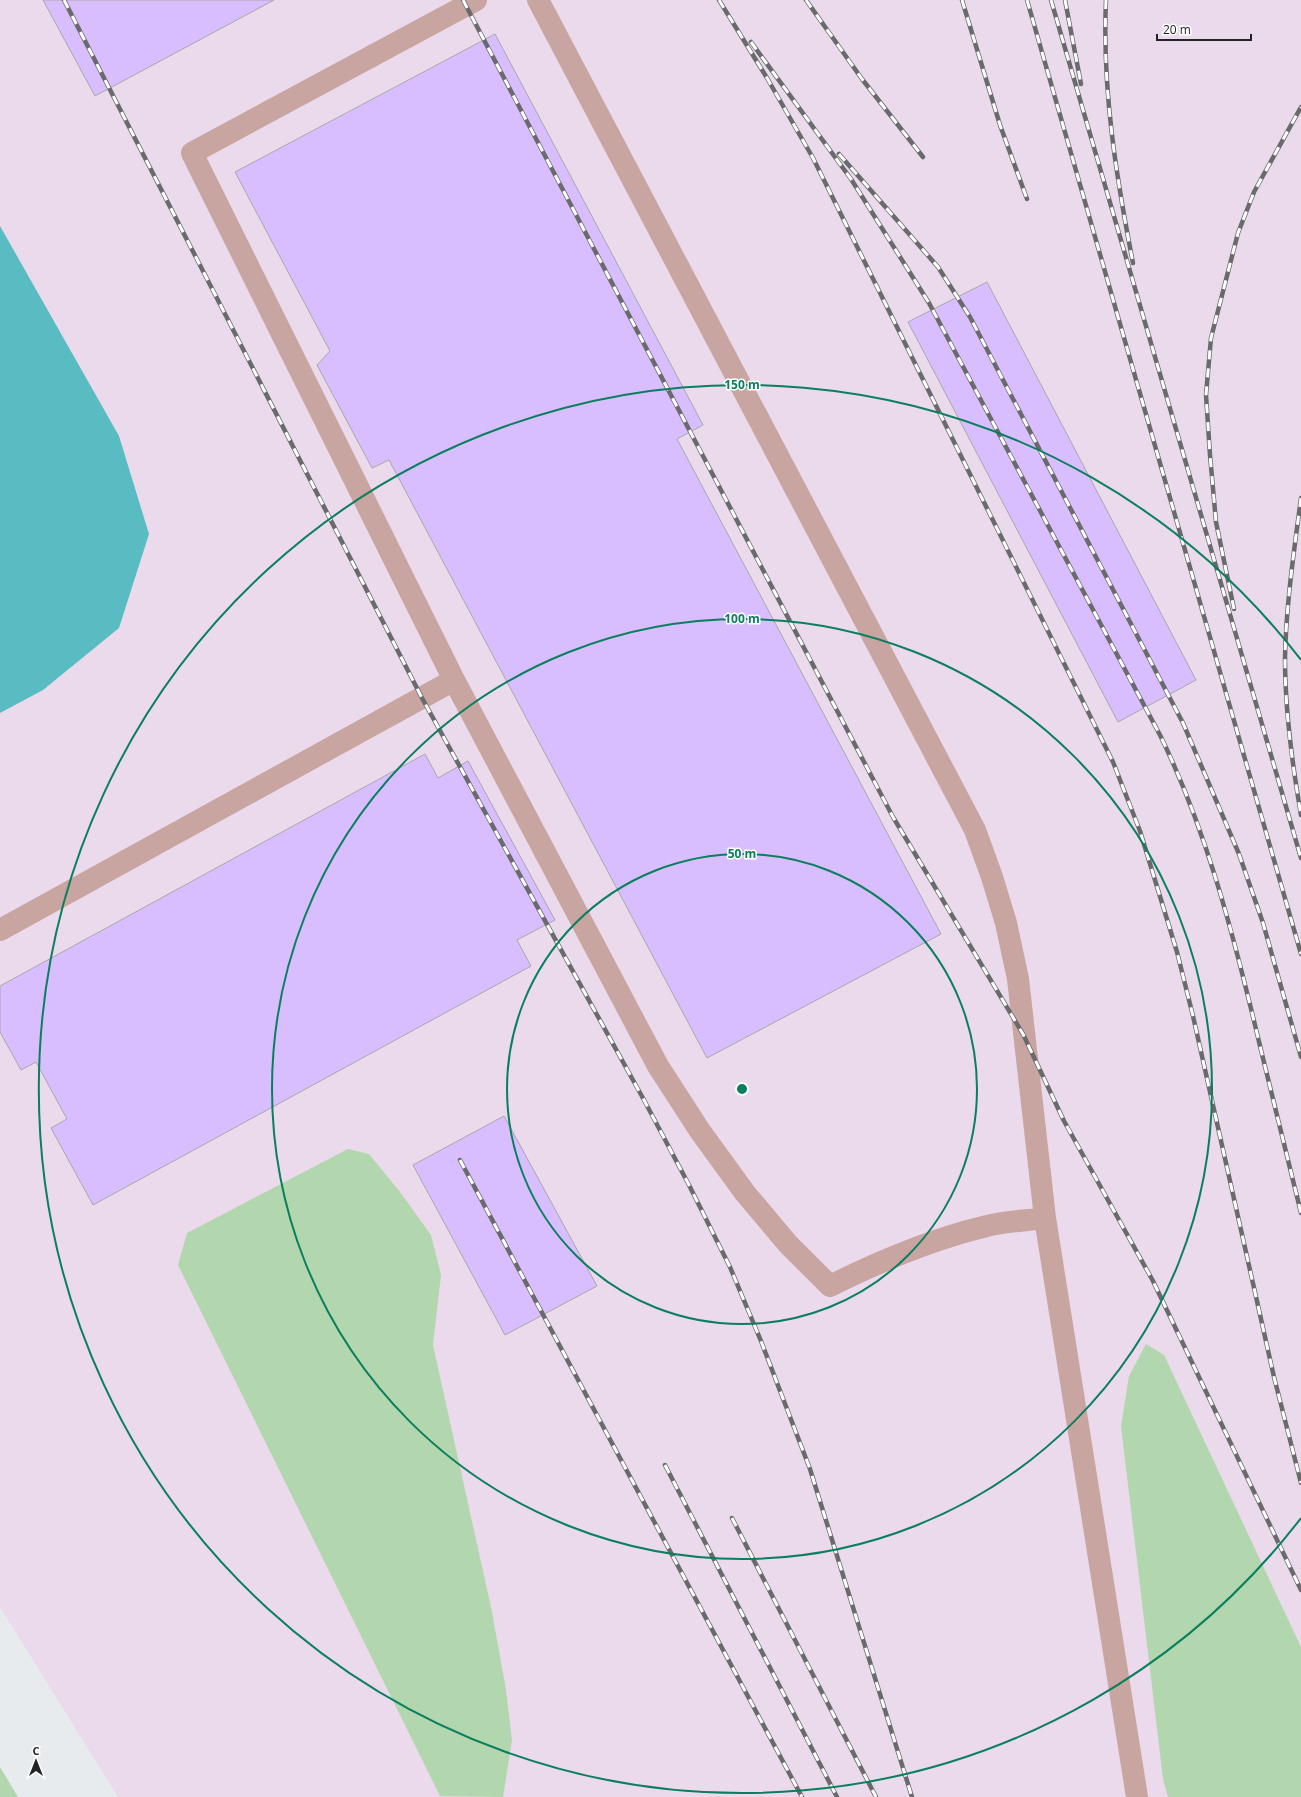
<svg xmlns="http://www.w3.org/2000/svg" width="1301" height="1797" viewBox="0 0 1301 1797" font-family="'Open Sans',sans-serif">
  <rect width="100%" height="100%" fill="#e7ebee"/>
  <!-- industrial -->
  <path fill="#eadaec" d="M 0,0 L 1301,0 L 1301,1797 L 118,1797 L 0,1607 Z"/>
  <!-- green -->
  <path fill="#b2d6ae" d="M 348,1149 L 369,1154 L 400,1192 L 431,1235 L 441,1275 L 433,1345 L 492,1612 L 506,1690 L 512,1740 L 503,1797 L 440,1796 L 178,1265 L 187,1233 Z
    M 1146,1344 L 1164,1355 L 1301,1647 L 1301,1797 L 1168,1797 L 1163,1779 L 1121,1426 L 1129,1376 Z
    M 0,1767 L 18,1797 L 0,1797 Z"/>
  <!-- water -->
  <path fill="#59bcc3" d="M 0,226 L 119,436 L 149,534 L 119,628 L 43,690 L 0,713 Z"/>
  <!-- building -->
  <path fill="#d8beff" stroke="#a8a7aa" d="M 43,0 L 274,0 L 95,96 Z
    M 495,34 L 703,425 L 677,439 L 941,934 L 707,1058 L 389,460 L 372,468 L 317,365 L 330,351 L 235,172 Z
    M 987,282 L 1196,680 L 1118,722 L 908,322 Z
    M 425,754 L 438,778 L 468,761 L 555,920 L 517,940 L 531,966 L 93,1205 L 51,1128 L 67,1119 L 36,1062 L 21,1070 L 0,1032 L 0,986 Z
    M 504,1116 L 597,1286 L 505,1335 L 413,1165 Z"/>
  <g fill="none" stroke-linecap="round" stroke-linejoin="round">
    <!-- minor -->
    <path stroke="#c8a5a1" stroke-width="22" d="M 538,0 L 975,830 L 992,877 L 1006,923 L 1018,979 L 1045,1218 L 1137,1797
      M 454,680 L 192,153 L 476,0
      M 0,930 L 454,680 L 658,1066 L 700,1131 L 745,1193 L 788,1244 L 830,1286 C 880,1261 932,1239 987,1226 C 1005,1221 1026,1221 1045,1218"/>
    <defs>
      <path id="rail" d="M 64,0 L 422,698 L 644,1100 L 689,1185 L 730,1267 L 761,1341 L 810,1469 L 912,1797
        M 463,0 L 893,817 L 1023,1034 L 1064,1121 L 1153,1281 L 1301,1590
        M 719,0 L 767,78 L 813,158 L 1113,762 L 1140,831 L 1177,952 L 1193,1016 L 1274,1377 L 1301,1483
        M 806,0 L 862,79 L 923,157
        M 962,0 L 1000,125 L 1027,199
        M 1027,0 L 1301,954
        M 1051,0 L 1301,858
        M 1065,0 L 1081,84
        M 1106,0 C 1102,88 1116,176 1133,263
        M 751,42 L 851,179 L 929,303 L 1160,735 C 1205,827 1231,926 1255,1025 C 1270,1088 1286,1151 1301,1213
        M 839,154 L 938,267 L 970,317 L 1183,723 L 1239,854 L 1263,923 L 1301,1057
        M 1301,498 C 1294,551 1286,605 1285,658 C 1285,711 1292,763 1301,815
        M 1234,609 L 1216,522 L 1210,455 L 1206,395 L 1211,338 L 1238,233 L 1254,192 L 1301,107
        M 460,1160 L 802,1797
        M 665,1465 L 837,1797
        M 732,1518 L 876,1797"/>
    </defs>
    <!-- rail casing -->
    <use href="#rail" stroke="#686a6c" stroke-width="4.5"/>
    <!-- rail -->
    <use href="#rail" stroke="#fff" stroke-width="3" stroke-dasharray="9" stroke-linecap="butt"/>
  </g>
  <!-- distance rings -->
  <g fill="none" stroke="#097f5d" stroke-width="2">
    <circle cx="742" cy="1089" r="235"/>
    <circle cx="742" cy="1089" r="470"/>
    <path d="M1301 1518A704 704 0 1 1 1301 660"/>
  </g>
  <circle cx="742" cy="1089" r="6" fill="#097f5d" stroke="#fff" stroke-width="2"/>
  <g font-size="12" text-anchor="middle" font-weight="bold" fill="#097f5d" stroke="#fff" stroke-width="3" stroke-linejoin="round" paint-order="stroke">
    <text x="742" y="389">150 m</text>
    <text x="742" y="623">100 m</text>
    <text x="742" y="858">50 m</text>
  </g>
  <!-- north arrow -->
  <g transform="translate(36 1761)" stroke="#ffffff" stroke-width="3" paint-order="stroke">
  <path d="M0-3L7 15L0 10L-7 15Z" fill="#222324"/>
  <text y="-6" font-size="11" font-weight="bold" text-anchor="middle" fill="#222324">С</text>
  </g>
  <!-- scale -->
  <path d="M1157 34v6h94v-6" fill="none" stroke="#222324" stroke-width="2"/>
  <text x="1163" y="34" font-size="12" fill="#222324" stroke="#ffffff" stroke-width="3" paint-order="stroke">20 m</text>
</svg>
